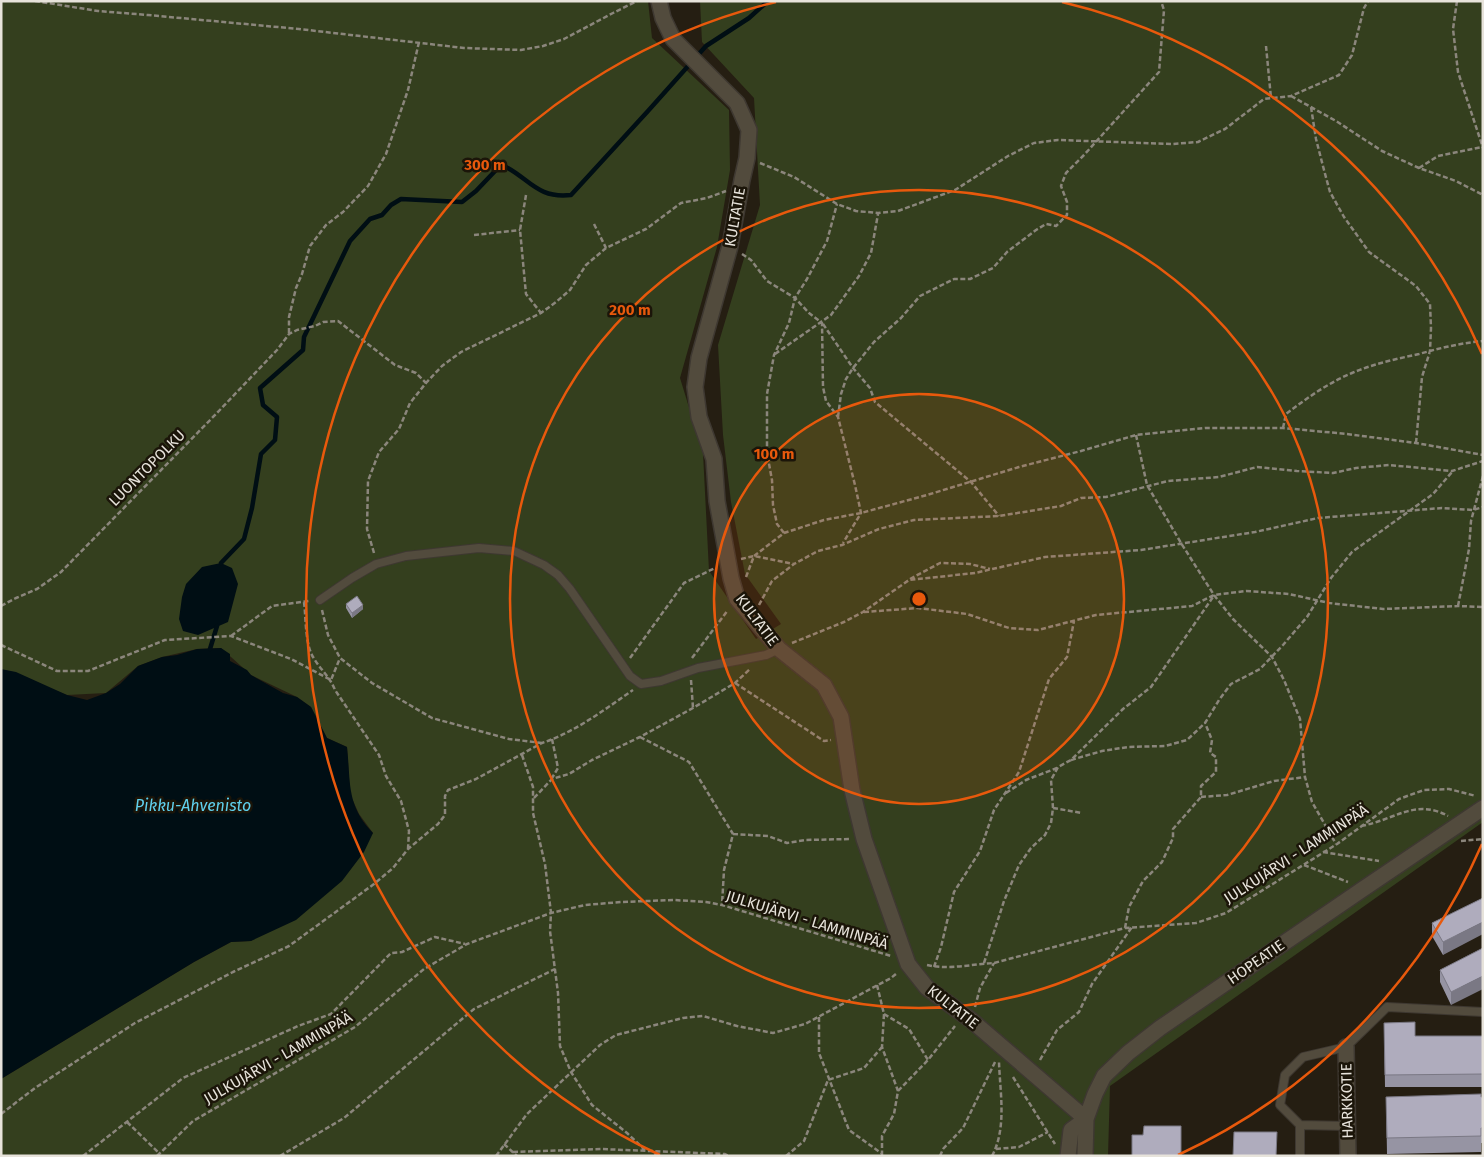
<svg xmlns="http://www.w3.org/2000/svg" width="1484" height="1157" viewBox="0 0 1484 1157" font-family="'Fira Sans',sans-serif">
  <rect width="100%" height="100%" fill="#251e12"/>
  <!-- green -->
  <path fill="#343f1e" d="M 1,1 L 648,1 L 652,38 L 729,110 L 730,170 L 717,247 L 680,378 L 703,453 L 709,571 L 756,639 L 781,624 L 745,574 L 731,502 L 723,435 L 718,345 L 760,205 L 754,98 L 702,42 L 700,1 L 1483,1 L 1483,822 L 1110,1086 L 1108,1156 L 1,1156 L 1,1079 L 194,962 L 231,942 L 251,941 L 373,833 L 359,814 L 350,794 L 347,747 L 327,738 L 311,707 L 297,697 L 251,675 L 221,648 L 197,649 L 162,657 L 138,666 L 106,693 L 67,695 L 1,669 Z"/>
  <!-- water -->
  <path fill="#000e14" d="M 221,563 L 232,568 L 238,584 L 228,622 L 198,635 L 183,631 L 179,619 L 182,597 L 186,584 L 202,567 Z
    M 221,648 L 230,654 L 230,661 L 247,670 L 251,675 L 283,693 L 297,697 L 311,707 L 327,738 L 347,747 C 351,783 346,805 373,833 L 364,852 L 342,881 L 296,920 L 251,941 L 231,942 L 194,962 L 1,1079 L 1,669 L 16,672 L 67,695 L 87,700 L 106,693 L 120,684 L 138,666 L 162,657 L 177,655 L 197,649 Z"/>
  <g fill="none" stroke-linecap="round" stroke-linejoin="round">
    <!-- stream -->
    <path stroke="#000e14" stroke-width="4.5" d="M 221,563 L 244,539 L 252,508 L 261,454 L 275,440 L 277,417 L 263,405 L 260,388 L 303,350 L 304,337 L 350,241 L 370,219 L 382,215 L 391,205 L 401,199 L 462,202 L 476,191 L 496,170 L 504,166 C 529,178 537,199 571,195 L 648,111 L 706,46 L 749,18 L 768,1
      M 210,649 L 217,626"/>
    <defs>
      <path id="lane" d="M 320,600 L 352,578 L 376,564 L 406,556 L 479,548 L 514,551 L 544,565 L 558,575 L 570,589 L 630,676 L 641,684 L 661,681 L 698,668 L 766,655 L 779,649
        M 1300,1125 L 1280,1105 L 1285,1075 L 1303,1057 L 1346,1047 L 1387,1007 L 1483,1012
        M 1300,1156 L 1300,1125 L 1347,1126"/>
      <path id="street" d="M 659,1 L 663,18 L 673,39 L 737,103 L 749,130 L 747,158 L 742,180 L 730,246 L 699,358 L 695,387 L 699,417 L 714,459 L 717,501 L 731,578 L 737,599 L 779,649 L 824,685 L 841,717 L 852,790 L 864,839 L 908,964 L 927,988 L 971,1020 L 1086,1119 L 1071,1130 L 1068,1156
        M 1346,1047 L 1348,1156
        M 1085,1156 L 1086,1119 L 1095,1094 L 1104,1076 L 1128,1053 L 1160,1028 L 1363,889 L 1483,808"/>
    </defs>
    <!-- lane casing -->
    <use href="#lane" stroke="#3e3831" stroke-width="10"/>
    <!-- street casing -->
    <use href="#street" stroke="#3e3831" stroke-width="18"/>
    <!-- path -->
    <path stroke="#8b867c" stroke-width="2.5" stroke-dasharray="5 2.5" stroke-linecap="butt" d="M 35,1 L 98,11 L 148,15 L 299,29 L 464,48 L 521,50 L 543,46 L 564,39 L 613,13 L 637,1
      M 1457,1 L 1453,29 L 1458,72 L 1483,148
      M 1266,46 L 1271,98
      M 1291,96 L 1336,121 L 1382,151 L 1419,168 L 1456,181 L 1483,195
      M 1311,107 L 1316,139 L 1324,170 L 1330,192 L 1344,217 L 1369,252 L 1416,286 L 1430,304 L 1431,328 L 1430,351 L 1422,377 L 1416,443
      M 760,163 L 794,177 L 837,204 L 856,211 L 878,213 L 898,211 L 955,190 L 1008,156 L 1034,143 L 1058,140 L 1172,144 L 1198,142 L 1225,129 L 1264,99 L 1291,96 L 1339,75 L 1352,55 L 1364,8 L 1368,1
      M 1419,168 L 1438,156 L 1482,147
      M 526,195 L 520,230 L 526,294 L 541,313
      M 594,224 L 606,248
      M 474,235 L 520,230
      M 742,254 L 751,260 L 767,281 L 795,298 L 809,313 L 822,323 L 823,387 L 826,401 L 838,417 L 855,485 L 861,513 L 843,543
      M 823,324 L 853,368 L 870,388 L 875,402 L 971,482 L 999,516
      M 289,333 L 289,317 L 296,288 L 302,274 L 310,246 L 326,225 L 343,212 L 368,186 L 386,154 L 408,90 L 419,42
      M 775,354 L 831,315 L 859,276 L 871,253 L 878,214
      M 838,417 L 841,394 L 846,379 L 853,368 L 874,342 L 901,318 L 920,296 L 954,279 L 970,279 L 993,268 L 1007,252 L 1036,230 L 1046,224 L 1056,226 L 1067,215 L 1067,202 L 1061,186 L 1066,173 L 1084,155 L 1159,72 L 1164,10 L 1161,1
      M 1283,428 L 1286,414 C 1307,398 1328,383 1352,373 C 1373,364 1396,359 1419,354 C 1440,348 1461,343 1483,341
      M 1136,435 L 1147,485 L 1181,543 L 1214,595 L 1233,619 L 1272,657 L 1284,680 L 1300,719 L 1305,777 L 1312,802 L 1336,844
      M 784,533 L 777,524 L 773,505 L 772,480 L 767,453 L 767,394 L 774,355 L 789,323 L 795,298 L 807,279 L 827,241 L 837,204
      M 374,553 L 367,529 L 368,481 L 379,452 L 399,429 L 410,403 L 426,383 L 442,366 L 461,352 L 541,313 L 556,302 L 570,290 L 586,265 L 606,248 L 646,229 L 681,203 L 707,198 L 726,191
      M 741,559 L 754,556 L 794,564
      M 746,577 L 754,556 L 784,533 L 824,520 L 861,513 L 927,495 L 1019,467 L 1081,451 L 1136,435 L 1205,428 L 1283,428 L 1347,434 L 1416,443 L 1483,455
      M 910,579 L 940,563 L 970,564 L 990,569
      M 304,602 C 306,617 305,644 313,657 C 320,669 330,677 335,690 L 379,755 L 386,776 L 401,801 L 409,831 L 408,849
      M 759,605 L 772,581 L 794,564 L 818,551 L 842,545 L 879,529 L 914,520 L 999,516 L 1061,506 L 1081,498 L 1106,497 L 1168,481 L 1219,477 L 1257,467 L 1297,471 L 1333,473 L 1356,468 L 1389,465 L 1452,471 L 1483,461
      M 1,606 L 16,598 L 37,589 L 61,572 L 216,414 L 277,350 L 289,334 L 297,330 L 315,326 L 323,322 L 338,321 L 395,365 L 416,373 L 426,383
      M 1458,606 L 1469,549 L 1471,521 L 1483,476
      M 322,610 L 328,635 L 340,658 L 372,683 L 432,718 L 509,739 L 542,743
      M 864,612 L 918,608 L 967,614 L 1009,628 L 1038,630 L 1096,615 L 1192,606 L 1214,595 L 1246,591 L 1289,594 L 1329,603 L 1383,609 L 1458,606 L 1483,607
      M 231,636 L 272,606 L 309,601
      M 792,643 L 844,622 L 863,612 L 909,580 L 975,573 L 1045,557 L 1141,550 L 1255,532 L 1318,518 L 1442,508 L 1473,510 L 1483,507
      M 1,645 L 57,671 L 88,671 L 165,640 L 231,636 L 291,659 L 331,680 L 340,658
      M 630,658 L 684,583 L 715,568
      M 692,658 L 728,610
      M 691,680 L 693,708
      M 735,683 L 824,741 L 831,740
      M 640,737 L 689,762 L 733,834 L 724,870 L 722,905
      M 552,739 L 558,768 L 552,778
      M 522,755 L 533,787 L 533,813 L 545,864 L 551,913 L 550,931 L 558,993 L 560,1046 L 571,1072 L 592,1105 L 627,1133 L 645,1150
      M 1071,760 L 1102,751 L 1128,747 L 1165,746 L 1187,740 L 1205,723 L 1219,700 L 1231,684 L 1260,669 L 1283,645 L 1307,617 L 1331,578 L 1352,552 L 1433,494 L 1452,472
      M 1006,793 L 1026,780 L 1057,768
      M 1201,797 L 1227,795 L 1274,781 L 1305,777
      M 534,798 L 552,779 L 569,774 L 592,760 L 640,737 L 693,708 L 735,683 L 750,669
      M 1053,808 L 1082,813
      M 1361,826 C 1395,820 1415,798 1448,816
      M 733,834 L 768,836 L 787,843 L 805,840 L 850,839
      M 1461,841 L 1483,839
      M 1323,852 L 1379,861
      M 1304,865 L 1348,882
      M 1125,928 L 1129,907 L 1143,881 L 1162,862 L 1173,838 L 1173,829 L 1201,797 L 1201,786 L 1216,772 L 1216,757 L 1210,753 L 1212,740 L 1205,723
      M 984,963 L 1004,901 L 1019,865 L 1031,848 L 1045,835 L 1051,823 L 1053,808 L 1051,780 L 1058,767 L 1071,760 L 1123,709 L 1151,687 L 1213,597
      M 927,965 C 949,970 973,964 994,963 L 1125,928 L 1196,923 L 1226,913 L 1337,844 L 1399,799 L 1424,790 L 1449,789 L 1476,796
      M 934,967 L 941,947 L 954,892 L 980,851 L 994,810 L 1019,772 L 1049,679 L 1067,657 L 1074,621
      M 877,985 L 884,1014 L 882,1047 L 898,1091 L 894,1114 L 882,1136 L 882,1156
      M 975,1007 L 980,988 L 994,963
      M 884,1014 L 909,1029 L 928,1060
      M 819,1017 L 819,1053 L 849,1130 L 881,1153
      M 1040,1060 L 1057,1030 L 1079,1012 L 1092,984 L 1132,927
      M 1013,1077 L 1055,1144
      M 898,1091 L 928,1060 L 955,1026
      M 1,1114 L 35,1088 L 135,1023 L 233,972 L 289,946 L 374,884 L 393,868 L 408,849 L 438,824 L 445,815 L 445,796 L 448,790 L 476,779 L 542,743 C 575,732 604,710 633,690
      M 127,1122 L 159,1153
      M 504,1144 L 517,1156
      M 996,1149 L 1019,1147 L 1048,1132
      M 513,1152 L 601,1149 L 725,1154 L 729,1156
      M 83,1156 L 183,1078 L 298,1026 L 331,1014 L 391,953 L 402,952 L 435,937 L 465,944
      M 157,1156 L 193,1121 L 355,1027 L 424,969 L 467,944 L 551,913 L 585,905 L 621,902 L 674,900 L 706,902 L 722,905 L 891,956
      M 280,1156 L 344,1118 L 474,1009 L 555,969
      M 496,1156 L 527,1114 L 600,1045 L 616,1035 L 683,1018 L 703,1016 L 737,1026 L 773,1033 L 805,1024 L 891,978 L 897,973
      M 655,1156 L 657,1150
      M 786,1156 L 804,1141 L 828,1080 L 864,1068 L 882,1047
      M 940,1156 L 943,1149 L 963,1128 L 996,1060
      M 992,1156 C 1007,1128 1000,1093 999,1062"/>
    <!-- lane -->
    <use href="#lane" stroke="#524b3d" stroke-width="8"/>
    <!-- street -->
    <use href="#street" stroke="#524b3d" stroke-width="15"/>
  </g>
  <!-- wall -->
  <path fill="#9694a3" d="M 346,604 L 363,609 L 352,618 L 346,608 Z
    M 1483,898 L 1443,955 L 1432,936 L 1432,923 Z
    M 1483,948 L 1451,1005 L 1440,982 L 1440,970 Z
    M 1384,1023 L 1415,1036 L 1483,1036 L 1483,1087 L 1385,1087 Z
    M 1386,1097 L 1483,1097 L 1483,1143 L 1481,1143 L 1481,1152 L 1387,1154 Z"/>
  <!-- shaded-wall -->
  <path fill="#7a7884" d="M 363,605 L 363,609 L 352,618 L 352,613 Z
    M 1483,922 L 1483,934 L 1443,955 L 1443,942 Z
    M 1483,976 L 1483,989 L 1451,1005 L 1451,992 Z"/>
  <!-- building -->
  <path fill="#afacbd" stroke="#7a7884" d="M 357,596 L 363,605 L 352,613 L 346,604 Z
    M 1483,898 L 1483,922 L 1443,942 L 1432,923 Z
    M 1483,948 L 1483,976 L 1451,992 L 1440,970 Z
    M 1415,1022 L 1415,1036 L 1483,1036 L 1483,1074 L 1385,1075 L 1384,1023 Z
    M 1481,1094 L 1481,1097 L 1483,1097 L 1483,1128 L 1481,1128 L 1481,1136 L 1387,1138 L 1386,1097 Z
    M 1144,1126 L 1181,1126 L 1181,1156 L 1132,1156 L 1132,1135 L 1143,1135 Z
    M 1234,1132 L 1277,1132 L 1276,1156 L 1233,1156 Z"/>
  <!-- distance rings -->
  <circle cx="919" cy="599" r="205" fill="#e8590c" fill-opacity=".12"/>
  <g fill="none" stroke="#e8590c" stroke-width="2.5">
    <circle cx="919" cy="599" r="205"/>
    <circle cx="919" cy="599" r="409"/>
    <path d="M1482 844A614 614 0 0 1 1178 1155M660 1155A614 614 0 0 1 776 2M1062 2A614 614 0 0 1 1482 354"/>
  </g>
  <g text-anchor="middle" stroke-width="5" stroke-linejoin="round" paint-order="stroke">
    <!-- street labels -->
    <g font-size="15" fill="#e7e3db" stroke="#1b1509">
      <text transform="translate(735 217) rotate(-80)" y="5">KULTATIE</text>
      <text transform="translate(147 468) rotate(-45)" y="5">LUONTOPOLKU</text>
      <text transform="translate(757 620) rotate(53)" y="5">KULTATIE</text>
      <text transform="translate(1296 854) rotate(-33)" y="5">JULKUJÄRVI - LAMMINPÄÄ</text>
      <text transform="translate(807 920) rotate(17)" y="5">JULKUJÄRVI - LAMMINPÄÄ</text>
      <text transform="translate(1256 962) rotate(-35)" y="5">HOPEATIE</text>
      <text transform="translate(953 1007) rotate(38)" y="5">KULTATIE</text>
      <text transform="translate(278 1058) rotate(-30)" y="5">JULKUJÄRVI - LAMMINPÄÄ</text>
      <text transform="translate(1347 1101) rotate(-91)" y="5">HARKKOTIE</text>
    </g>
    <!-- water labels -->
    <g font-size="16" font-style="italic" fill="#60d0ec" stroke="#1b1509">
      <text x="193" y="811">Pikku-Ahvenisto</text>
    </g>
  </g>
  <circle cx="919" cy="599" r="8" fill="#e8590c" stroke="#1b1509" stroke-width="2.5"/>
  <g font-size="15" text-anchor="middle" font-weight="bold" fill="#e8590c" stroke="#1b1509" stroke-width="5" stroke-linejoin="round" paint-order="stroke">
    <text x="485" y="170">300 m</text>
    <text x="630" y="315">200 m</text>
    <text x="774" y="459">100 m</text>
  </g>
  <!-- border -->
  <rect width="1484" height="1157" fill="none" stroke="#e7e3db" stroke-width="5"/>
</svg>
